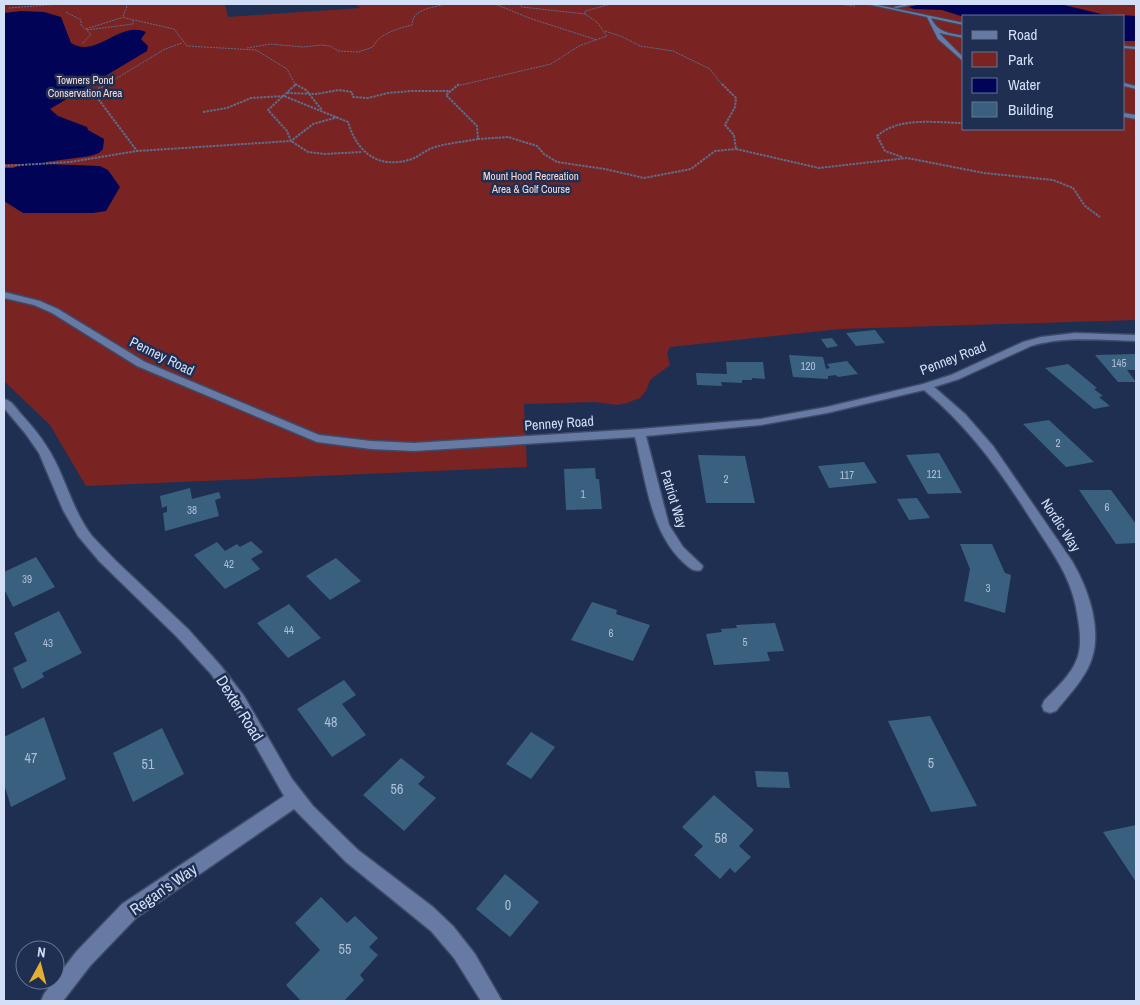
<svg xmlns="http://www.w3.org/2000/svg" width="1140" height="1005" viewBox="0 0 1140 1005" font-family="'Archivo Narrow',sans-serif">
  <rect width="100%" height="100%" fill="#1f2f52"/>
  <!-- green -->
  <path fill="#792423" fill-rule="evenodd" d="M 4,4 L 225,4 L 228,17 L 360,8 L 355,4 L 1136,4 L 1136,320 L 840,329 L 670,347 L 667,353 L 670,365 L 650,380 L 646,391 L 640,398 L 627,403 L 617,405 L 595,402 L 524,404 L 527,467 L 86,486 L 50,425 L 4,381 ZM 964,16 L 1124,16 L 1124,129 L 964,129 Z"/>
  <!-- water -->
  <path fill="#010357" d="M 922,4 L 1060,4 L 1101,14 L 1136,16 L 1136,41 L 1124,41 L 1124,16 L 964,17 L 942,10 L 914,9 L 908,7 Z
    M 21,11 L 44,12 L 61,17 L 71,43 C 96,59 120,20 146,32 L 141,39 L 148,46 L 147,51 L 50,109 L 58,116 L 87,127 L 88,130 L 104,139 L 103,149 L 99,153 L 90,156 L 53,161 L 46,162 L 45,164 L 100,166 L 108,170 L 120,187 L 106,211 L 93,213 L 23,213 L 4,201 L 4,168 L 13,168 L 23,164 L 4,164 L 4,13 Z"/>
  <!-- building -->
  <path fill="#3a6080" d="M 875,330 L 885,343 L 856,346 L 846,333 Z
    M 832,338 L 838,346 L 827,348 L 821,339 Z
    M 1136,354 L 1136,370 L 1127,370 L 1136,382 L 1118,382 L 1095,355 Z
    M 789,355 L 823,357 L 826,369 L 830,368 L 827,364 L 847,361 L 858,374 L 838,377 L 836,375 L 828,376 L 828,379 L 793,377 Z
    M 726,362 L 763,362 L 765,379 L 752,378 L 752,380 L 742,380 L 742,383 L 721,382 L 722,386 L 697,385 L 696,373 L 727,374 Z
    M 1068,364 L 1097,388 L 1094,389 L 1103,396 L 1099,397 L 1110,406 L 1094,409 L 1045,368 Z
    M 1049,420 L 1094,462 L 1066,467 L 1023,424 Z
    M 939,453 L 962,493 L 928,494 L 906,455 Z
    M 698,455 L 745,456 L 755,503 L 706,503 Z
    M 864,462 L 877,483 L 829,488 L 818,466 Z
    M 595,468 L 596,479 L 599,479 L 602,509 L 566,510 L 564,469 Z
    M 190,488 L 192,499 L 219,492 L 221,498 L 215,500 L 219,516 L 165,531 L 163,513 L 167,512 L 167,506 L 162,508 L 160,496 Z
    M 1079,490 L 1111,490 L 1136,524 L 1136,543 L 1116,544 Z
    M 917,498 L 930,518 L 909,520 L 897,499 Z
    M 251,541 L 263,552 L 251,559 L 260,569 L 225,589 L 194,555 L 217,542 L 225,551 L 237,544 L 240,547 Z
    M 960,544 L 992,544 L 1005,573 L 1011,575 L 1005,613 L 964,601 L 970,569 Z
    M 36,557 L 55,587 L 13,607 L 4,589 L 4,572 Z
    M 336,558 L 361,581 L 330,600 L 306,576 Z
    M 592,602 L 617,610 L 616,614 L 650,625 L 633,661 L 571,640 Z
    M 289,604 L 321,638 L 288,658 L 257,623 Z
    M 59,611 L 82,653 L 42,673 L 44,677 L 22,689 L 13,668 L 27,661 L 14,633 Z
    M 775,623 L 784,651 L 767,652 L 770,661 L 714,665 L 706,634 L 722,632 L 721,629 L 737,628 L 736,625 Z
    M 344,680 L 356,695 L 342,704 L 366,735 L 332,757 L 297,709 Z
    M 930,716 L 977,806 L 931,812 L 888,721 Z
    M 44,717 L 66,779 L 11,807 L 4,784 L 4,737 Z
    M 162,728 L 184,774 L 133,802 L 113,753 Z
    M 531,732 L 555,747 L 531,779 L 506,764 Z
    M 401,758 L 425,777 L 418,784 L 436,798 L 404,831 L 363,795 Z
    M 755,771 L 788,772 L 790,788 L 757,787 Z
    M 714,795 L 754,830 L 739,846 L 751,857 L 735,873 L 730,868 L 720,879 L 694,855 L 703,846 L 682,827 Z
    M 1136,825 L 1136,882 L 1103,832 Z
    M 505,874 L 539,902 L 510,937 L 476,909 Z
    M 321,897 L 347,923 L 355,916 L 378,938 L 369,947 L 378,955 L 360,975 L 364,980 L 344,1001 L 301,1001 L 286,985 L 320,950 L 295,923 Z"/>
  <g fill="none" stroke-linecap="round" stroke-linejoin="round">
    <defs>
      <path id="service" d="M 867,4 L 873,4 L 964,23 L 964,25 L 931,18 C 938,33 949,33 964,36 L 964,38 L 939,33 L 964,58 L 964,62 L 938,39 L 927,17 Z
        M 908,4 L 915,4 L 896,8 L 894,7 Z
        M 1124,46 L 1136,47 L 1136,49 L 1124,48 Z
        M 1124,83 L 1136,86 L 1136,89 L 1124,86 Z
        M 1124,113 L 1136,115 L 1136,119 L 1124,117 Z"/>
      <path id="minor" d="M 4,292 L 40,301 L 58,309 L 145,362 L 319,435 L 371,441 L 414,443 L 640,429 L 761,419 L 827,407 L 923,384 L 951,375 L 1023,342 L 1041,337 L 1075,333 L 1136,335 L 1136,341 C 1101,340 1065,336 1031,346 L 959,379 L 934,387 L 965,414 L 993,446 L 1072,561 C 1089,590 1105,635 1088,668 C 1080,684 1067,697 1056,711 L 1050,713 L 1044,711 L 1042,706 L 1044,701 C 1057,687 1075,672 1079,652 C 1081,642 1080,630 1078,619 C 1073,578 1053,554 1032,521 C 1001,472 969,427 924,390 L 827,413 L 761,425 L 646,436 L 669,525 L 683,547 L 703,566 L 701,570 C 693,572 690,568 684,563 C 650,532 646,480 635,437 L 414,451 L 371,449 L 317,442 L 137,366 L 52,313 L 34,305 L 4,298 Z
        M 4,399 C 11,400 16,408 21,414 C 36,430 49,447 58,467 C 69,491 76,515 92,536 L 115,560 L 188,629 L 221,666 L 244,696 L 292,779 L 313,806 L 358,850 L 433,907 L 453,926 L 475,954 L 502,1001 L 481,1001 L 454,958 L 431,931 L 346,862 L 294,809 L 136,918 L 90,966 L 63,1001 L 41,1001 L 44,994 L 76,952 L 122,904 L 284,796 L 233,706 L 211,674 L 177,637 L 99,561 L 78,536 L 63,510 L 39,453 L 25,433 L 4,408 Z"/>
    </defs>
    <!-- service casing -->
    <use href="#service" stroke="#3d4a69" stroke-width="2"/>
    <!-- minor casing -->
    <use href="#minor" stroke="#3d4a69" stroke-width="3"/>
    <!-- path-far1 -->
    <path stroke="#5e6d8c" stroke-width="1" stroke-dasharray="2 1" stroke-linecap="butt" d="M 125,4 L 127,6 L 123,16 L 125,18 L 174,29 L 187,46 L 256,50 L 287,69 L 296,86
      M 495,4 L 529,18 L 597,40
      M 519,4 L 522,7 L 585,14
      M 838,4 L 855,6
      M 9,8 L 59,4
      M 66,12 L 81,20 L 81,25 L 91,34 L 82,44
      M 86,29 L 124,17
      M 87,30 L 133,24 L 133,20
      M 605,31 L 623,37 L 640,46 L 673,51 L 710,69 L 723,86
      M 247,48 L 270,44 L 303,47 L 321,45 L 330,46 L 338,51 L 358,52 L 373,47 C 378,34 399,28 412,25 C 412,9 432,8 445,4
      M 104,86 L 165,49 L 182,43
      M 457,86 L 551,64 L 579,46 L 607,36 L 597,22 L 585,14 L 585,11 L 611,4"/>
    <!-- path -->
    <path stroke="#5e6d8c" stroke-width="2" stroke-dasharray="2.5 1" stroke-linecap="butt" d="M 106,84 L 93,92 L 137,151
      M 295,84 L 306,90 L 322,110
      M 459,84 L 446,95 L 477,126 L 478,139 L 508,137 L 537,146 L 544,154 L 557,162 L 605,169 L 644,178 L 691,169 L 715,151 L 736,149
      M 722,84 L 736,98 L 735,107 L 725,125 L 734,135 L 736,149 L 819,168 L 907,158 L 984,173 L 1053,180 L 1073,188 L 1085,206 L 1100,217
      M 295,85 L 268,110 L 287,131 L 291,141 L 308,152 L 325,154 L 361,152
      M 287,93 L 316,94 L 339,90 L 352,92 L 353,97 L 368,98 L 388,93 L 411,91 L 450,91
      M 203,112 L 227,108 L 251,98 L 284,96 L 348,122 C 357,153 379,170 412,159 C 419,156 425,151 432,148 C 447,143 463,142 478,139
      M 902,157 L 885,151 L 877,136 C 900,116 936,123 964,123
      M 4,166 L 70,162 L 137,151 L 291,141 L 313,124 L 338,117"/>
    <!-- service -->
    <use href="#service" fill="#677aa3" fill-rule="evenodd"/>
    <!-- minor -->
    <use href="#minor" fill="#677aa3" fill-rule="evenodd"/>
  </g>
  <g text-anchor="middle" stroke-width="5" stroke-linejoin="round" paint-order="stroke">
    <!-- far-park labels -->
    <g font-size="11" fill="#f7d9d6" stroke="#1f2f52">
      <text x="85" y="84">Towners Pond<tspan x="85" dy="13">Conservation Area</tspan></text>
      <text x="531" y="180">Mount Hood Recreation<tspan x="531" dy="13">Area &amp; Golf Course</tspan></text>
    </g>
    <!-- number labels -->
    <g font-size="11" fill="#adbfd8">
      <text x="1119" y="367">145</text>
      <text x="808" y="370">120</text>
      <text x="1058" y="447">2</text>
      <text x="934" y="478">121</text>
      <text x="847" y="479">117</text>
      <text x="726" y="483">2</text>
      <text x="583" y="498">1</text>
      <text x="1107" y="511">6</text>
      <text x="192" y="514">38</text>
      <text x="229" y="568">42</text>
      <text x="27" y="583">39</text>
      <text x="988" y="592">3</text>
      <text x="289" y="634">44</text>
      <text x="611" y="637">6</text>
      <text x="745" y="646">5</text>
      <text x="48" y="647">43</text>
    </g>
    <!-- street labels -->
    <g font-size="14" fill="#d3dff6" stroke="#1f2f52">
      <text transform="translate(162 356) rotate(26)" y="5">Penney Road</text>
      <text transform="translate(953 358) rotate(-21)" y="5">Penney Road</text>
      <text transform="translate(559 423) rotate(-4)" y="5">Penney Road</text>
      <text transform="translate(674 499) rotate(73)" y="5">Patriot Way</text>
      <text transform="translate(1061 525) rotate(57)" y="5">Nordic Way</text>
    </g>
    <!-- near-number labels -->
    <g font-size="14" fill="#adbfd8">
      <text x="331" y="727">48</text>
      <text x="31" y="763">47</text>
      <text x="931" y="768">5</text>
      <text x="148" y="769">51</text>
      <text x="397" y="794">56</text>
      <text x="721" y="843">58</text>
      <text x="508" y="910">0</text>
      <text x="345" y="954">55</text>
    </g>
    <!-- near-street labels -->
    <g font-size="16" fill="#d3dff6" stroke="#1f2f52">
      <text transform="translate(240 708) rotate(58)" y="6">Dexter Road</text>
      <text transform="translate(163 889) rotate(-35)" y="6">Regan's Way</text>
    </g>
  </g>
  <!-- border -->
  <rect width="1140" height="1005" fill="none" stroke="#d3dff6" stroke-width="10"/>
  <!-- legend -->
  <rect x="962" y="15" width="162" height="115" fill="#1f2f52" stroke="#677594"/>
  <rect x="972" y="31" width="25" height="8" fill="#677aa3" stroke="#677594"/>
  <text x="1008" y="40" font-size="15" fill="#d3dff6">Road</text>
  <rect x="972" y="52" width="25" height="15" fill="#792423" stroke="#677594"/>
  <text x="1008" y="65" font-size="15" fill="#d3dff6">Park</text>
  <rect x="972" y="78" width="25" height="15" fill="#010357" stroke="#677594"/>
  <text x="1008" y="90" font-size="15" fill="#d3dff6">Water</text>
  <rect x="972" y="102" width="25" height="15" fill="#3a6080" stroke="#677594"/>
  <text x="1008" y="115" font-size="15" fill="#d3dff6">Building</text>
  <!-- north arrow -->
  <g transform="translate(40 965) rotate(7)"><circle r="24" fill="#1f2f52" stroke="#677594"/>
  <path d="M0-4L9 19L0 12L-9 19Z" fill="#e2af34"/>
  <text y="-8" font-size="14" font-weight="bold" text-anchor="middle" fill="#d3dff6">N</text>
  </g>
</svg>
